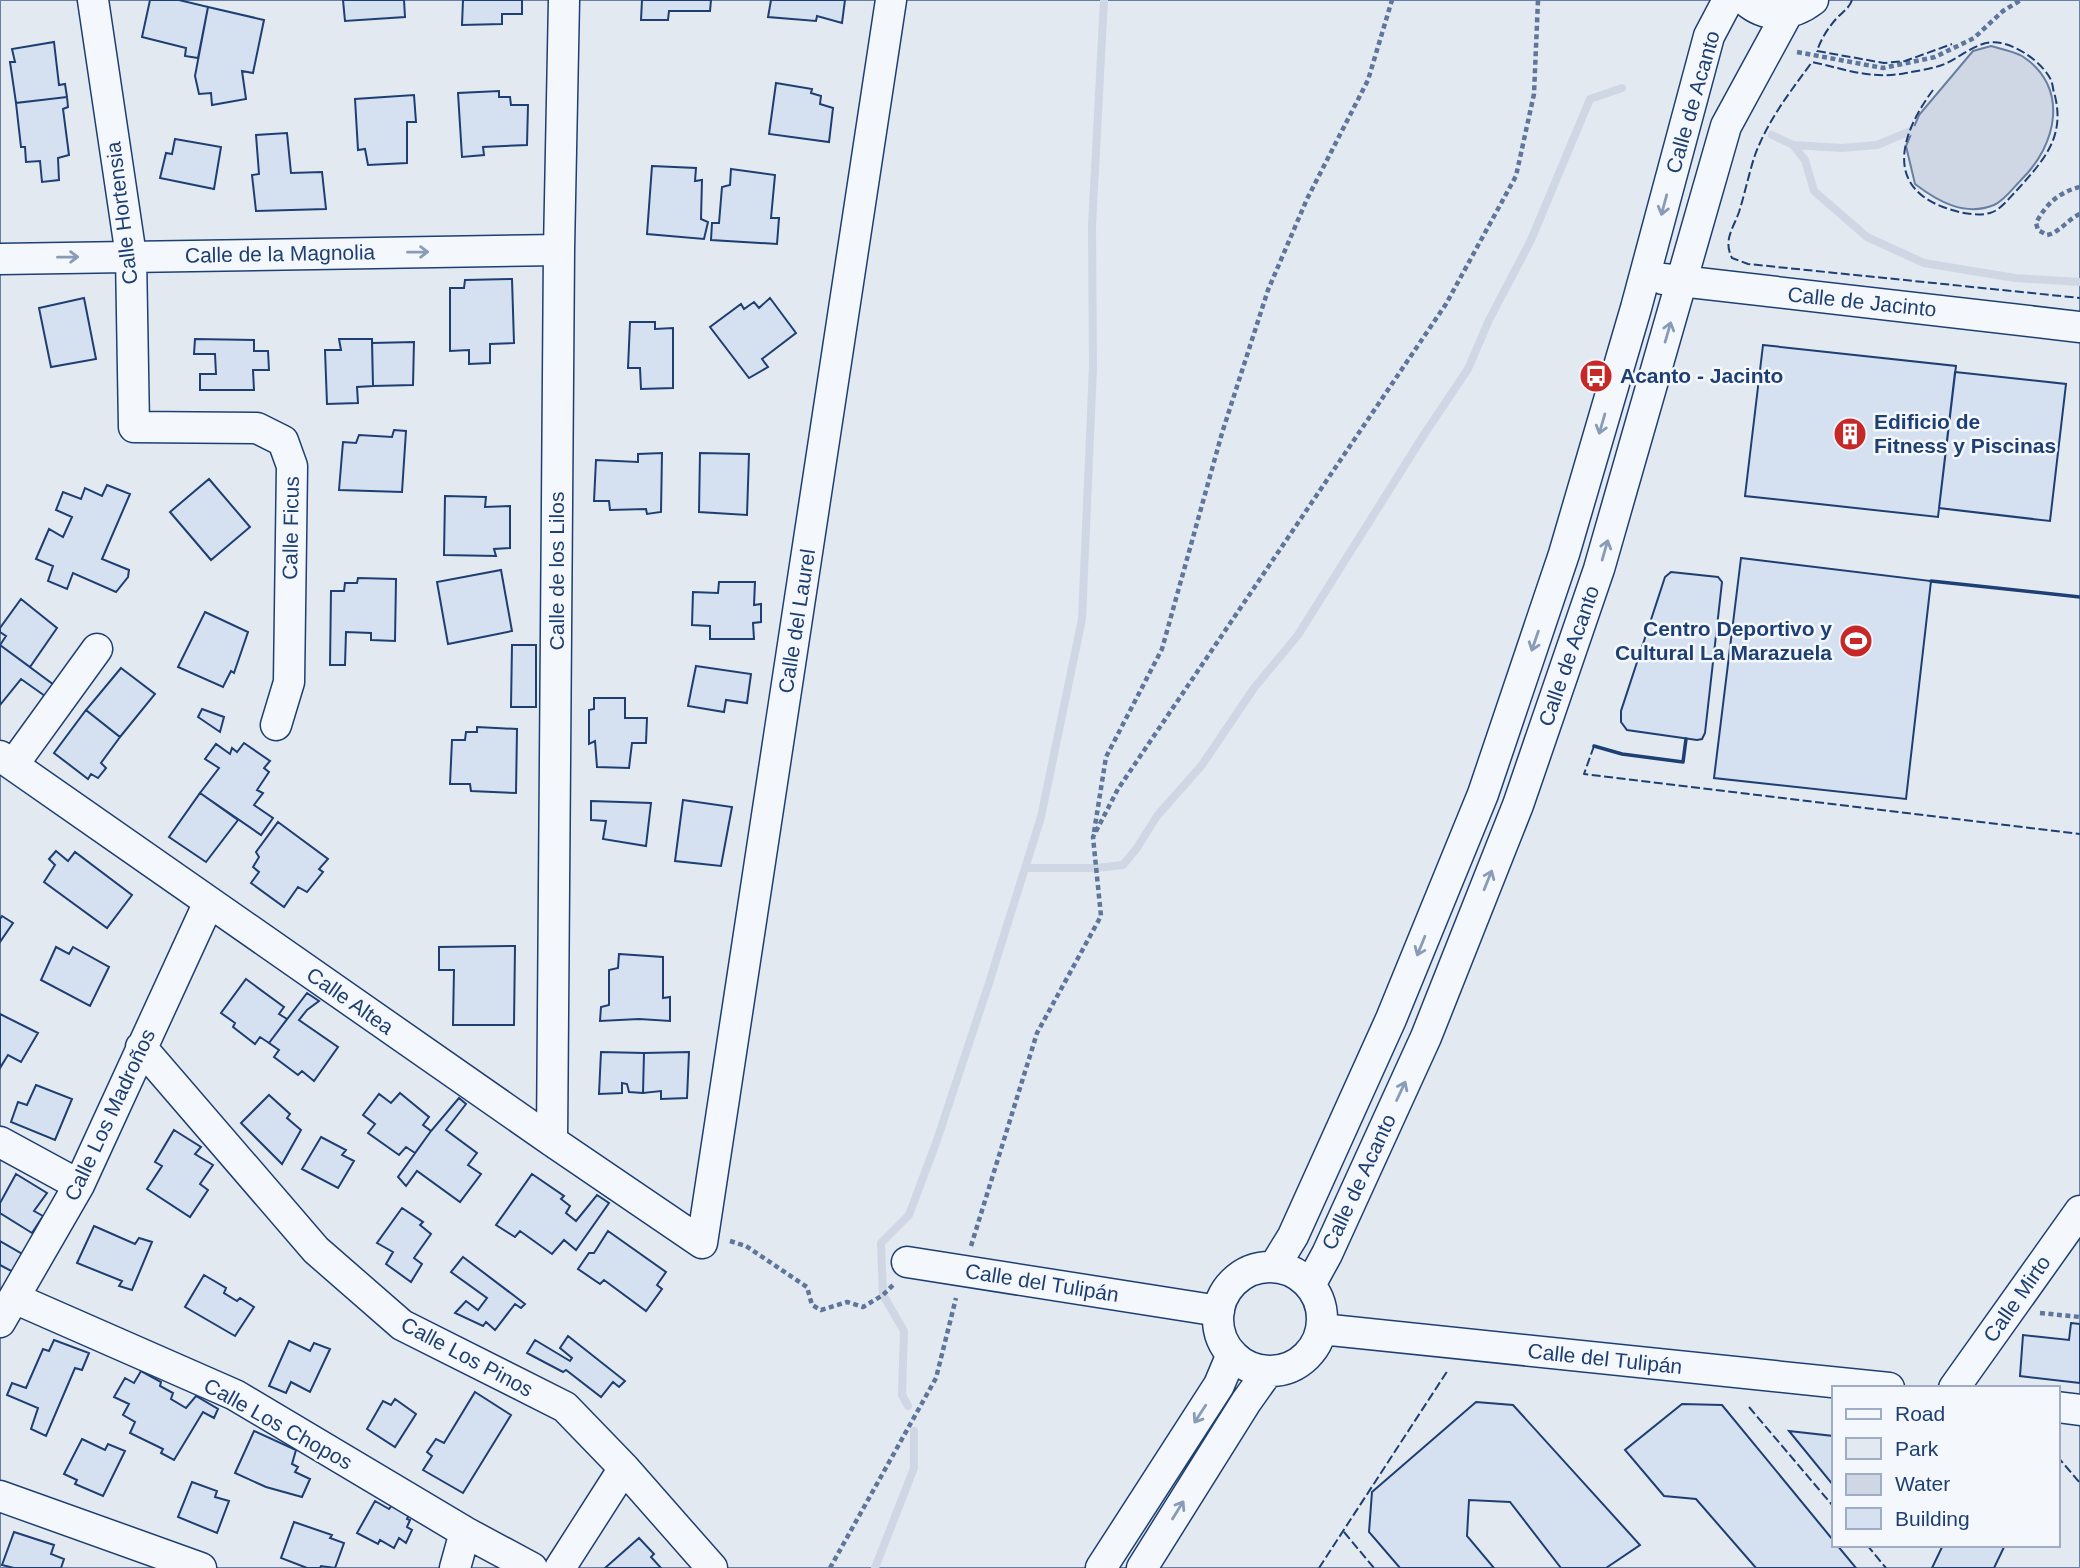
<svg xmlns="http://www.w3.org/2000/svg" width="2080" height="1568" viewBox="0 0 2080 1568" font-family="Arial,sans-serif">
  <rect width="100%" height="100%" fill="#f4f7fb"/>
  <!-- green -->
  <path fill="#e3e9f0" stroke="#687fa3" stroke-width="2" fill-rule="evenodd" d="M 0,0 L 2080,0 L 2080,1568 L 0,1568 ZM 1833,1388 L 2057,1388 L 2057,1545 L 1833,1545 Z"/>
  <!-- water -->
  <path fill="#cfd7e4" stroke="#687fa3" stroke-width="2" d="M 1991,46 C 2001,49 2013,51 2022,56 C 2070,87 2057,145 2021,180 C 2014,187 2004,201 1994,205 C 1965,217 1937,201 1915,184 L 1906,146 L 1919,115 L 1973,51 Z"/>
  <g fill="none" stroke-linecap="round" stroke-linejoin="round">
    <!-- stream -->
    <path stroke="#cfd7e4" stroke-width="8" d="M 1772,135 L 1793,145 L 1805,160 L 1814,191 L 1867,237 L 1924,263 L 2015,278 L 2080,282
      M 1793,145 L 1842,148 L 1877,145 L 1913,130
      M 1025,868 L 1096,868 L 1123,865 L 1137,848 L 1157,816 L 1202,765 L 1254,688 L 1298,635 L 1425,433 L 1468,369 L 1489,320 L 1531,240 L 1590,99 L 1622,88
      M 908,1406 L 902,1395 L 904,1331 L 883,1295 L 881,1243 L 909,1215 L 936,1143 L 989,983 L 1041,817 L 1082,619 L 1093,368 L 1092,226 L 1104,0
      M 875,1568 L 914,1468 L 914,1431"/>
  </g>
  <!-- building -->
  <path fill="#d5e0f0" stroke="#1d3f73" stroke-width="2" d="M 150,0 L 179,0 L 208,7 L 198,58 L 185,56 L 186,48 L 142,37 Z
    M 343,0 L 404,0 L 405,17 L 345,21 Z
    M 463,0 L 522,0 L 522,14 L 502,14 L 502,24 L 462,25 Z
    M 642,0 L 711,0 L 710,11 L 669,11 L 668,20 L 641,20 Z
    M 771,0 L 845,0 L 842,23 L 817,16 L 816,21 L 768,17 Z
    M 208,7 L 264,20 L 253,73 L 242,71 L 246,99 L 212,105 L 211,93 L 199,94 L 195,76 Z
    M 54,42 L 59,85 L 65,84 L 67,97 L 16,103 L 10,62 L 15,62 L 12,49 Z
    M 776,83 L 812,89 L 811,93 L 821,96 L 820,104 L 833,108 L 829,142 L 769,134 Z
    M 499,91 L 499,97 L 510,97 L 511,105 L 528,105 L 527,145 L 483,147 L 484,155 L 462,157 L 458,93 Z
    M 414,95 L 416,122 L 407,122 L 407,163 L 368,165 L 365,149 L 358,150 L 355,99 Z
    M 67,97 L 68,107 L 63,109 L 69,155 L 58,158 L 59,180 L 42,182 L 40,161 L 26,162 L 25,147 L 21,147 L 16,103 Z
    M 287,133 L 291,173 L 322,172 L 326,209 L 256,211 L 252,175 L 259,174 L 256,135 Z
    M 175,139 L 221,147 L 214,189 L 160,178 L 166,153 L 172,154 Z
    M 652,166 L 696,168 L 695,181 L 702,180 L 701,219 L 708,222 L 704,239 L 647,234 Z
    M 731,169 L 775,175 L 771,218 L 779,218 L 777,244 L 711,240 L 712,223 L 719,223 L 722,187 L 730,185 Z
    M 512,279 L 514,343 L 490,344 L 490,363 L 469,364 L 469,350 L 450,351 L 450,288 L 464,288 L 465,280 Z
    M 84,298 L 96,359 L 51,367 L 39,308 Z
    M 770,298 L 796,333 L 762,359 L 768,367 L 749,378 L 710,327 L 741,304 L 744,309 L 754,302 L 759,308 Z
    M 630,322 L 655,322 L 655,329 L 673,328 L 673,388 L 641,389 L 640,368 L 628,368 Z
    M 195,339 L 254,340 L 254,351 L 268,351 L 269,370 L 253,370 L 254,390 L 200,390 L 200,374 L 216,374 L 215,354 L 194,354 Z
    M 339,339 L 372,339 L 373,386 L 357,387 L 358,403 L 327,404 L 325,350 L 341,350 Z
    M 414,342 L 413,385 L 373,386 L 372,343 Z
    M 1763,345 L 1956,366 L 1938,517 L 1745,496 Z
    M 1955,372 L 2066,384 L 2050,521 L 1939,508 Z
    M 394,430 L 406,431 L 402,492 L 339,490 L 343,442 L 356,443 L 359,435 L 392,437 Z
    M 662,453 L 661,512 L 647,514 L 646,509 L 610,510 L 609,501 L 594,501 L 596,460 L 638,462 L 638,454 Z
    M 700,453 L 749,454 L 747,515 L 699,512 Z
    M 209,479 L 250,527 L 211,560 L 170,512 Z
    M 107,485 L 130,494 L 102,559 L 129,570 L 128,577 L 116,592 L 73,573 L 67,589 L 48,581 L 53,566 L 36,559 L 49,529 L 63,537 L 72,517 L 56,510 L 63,492 L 81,499 L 85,488 L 102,496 Z
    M 445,496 L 486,497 L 485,507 L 510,506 L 510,548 L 494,549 L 496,556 L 444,555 Z
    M 1741,558 L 1931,581 L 1906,799 L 1714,778 Z
    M 501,570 L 512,631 L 448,644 L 437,582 Z
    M 1671,572 L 1718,577 L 1722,582 L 1705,733 L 1702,739 L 1697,740 L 1627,730 L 1621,722 L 1621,711 L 1665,577 Z
    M 358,578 L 396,579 L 395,641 L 371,640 L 371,633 L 346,632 L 345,665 L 330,665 L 331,591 L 344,591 L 345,583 L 357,583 Z
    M 719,582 L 755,582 L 754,605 L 761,604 L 761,622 L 753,623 L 754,639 L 710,639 L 710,626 L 692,625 L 693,592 L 718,593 Z
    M 21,599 L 57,628 L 30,667 L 0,645 L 6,636 L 0,632 L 0,628 Z
    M 205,612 L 248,632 L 234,673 L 231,671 L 223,687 L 178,667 Z
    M 0,645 L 54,685 L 45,696 L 21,679 L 0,705 Z
    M 512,645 L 536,645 L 536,707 L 511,707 Z
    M 696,666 L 751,674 L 747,703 L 726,700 L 724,712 L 688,706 Z
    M 121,668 L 155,694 L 120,737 L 86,710 Z
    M 594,698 L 625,698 L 625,718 L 647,718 L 646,743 L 632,743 L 629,768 L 597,767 L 595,741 L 589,744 L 589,710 L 594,709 Z
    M 202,709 L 224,717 L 220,732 L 198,717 Z
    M 86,710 L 120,737 L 101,763 L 106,768 L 98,778 L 91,774 L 88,779 L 54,753 Z
    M 477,727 L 517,729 L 516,793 L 471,791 L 470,784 L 450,784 L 452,740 L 465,740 L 466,732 L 477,732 Z
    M 244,743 L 270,761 L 264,768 L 269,772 L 257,790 L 263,793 L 254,805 L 273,818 L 261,835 L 200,793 L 219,768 L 205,759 L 216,744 L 230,754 L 232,748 L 237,752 Z
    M 200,793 L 238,820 L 206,862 L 169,837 Z
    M 683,800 L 732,807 L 721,866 L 675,861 Z
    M 591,801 L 651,803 L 646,846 L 603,839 L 606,821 L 591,820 Z
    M 278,822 L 328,859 L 319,869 L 323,872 L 307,892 L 298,887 L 284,907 L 251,883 L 259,872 L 253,867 L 259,857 L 256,852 Z
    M 56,851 L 68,861 L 75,852 L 132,895 L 107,928 L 44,882 L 55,865 L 49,859 Z
    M 2,916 L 13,923 L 0,942 L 0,919 Z
    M 515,946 L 514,1025 L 453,1025 L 454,970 L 439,970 L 439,947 Z
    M 56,947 L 69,954 L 73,947 L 109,967 L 90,1006 L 41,980 Z
    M 619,954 L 663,957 L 663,998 L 670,997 L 670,1021 L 639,1019 L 600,1021 L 601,1007 L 609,1005 L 609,970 L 618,968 Z
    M 246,979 L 284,1007 L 279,1014 L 287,1019 L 269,1043 L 260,1037 L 255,1044 L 233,1027 L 235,1023 L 221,1013 Z
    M 307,993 L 319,1001 L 307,1010 L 299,1020 L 338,1047 L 314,1081 L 302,1071 L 298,1075 L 274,1057 L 279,1050 L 269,1043 Z
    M 0,1014 L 38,1033 L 21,1062 L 8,1055 L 0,1068 Z
    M 601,1052 L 644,1053 L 643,1093 L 629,1092 L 627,1084 L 622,1083 L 622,1093 L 599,1094 Z
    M 689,1052 L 687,1098 L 661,1099 L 661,1091 L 643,1093 L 644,1053 Z
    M 36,1085 L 72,1099 L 55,1140 L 11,1122 L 18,1102 L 27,1105 Z
    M 400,1093 L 429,1117 L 423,1125 L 431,1131 L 415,1153 L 406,1147 L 399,1155 L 368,1133 L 375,1124 L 363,1115 L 379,1094 L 391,1103 Z
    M 269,1095 L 290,1114 L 287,1118 L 301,1130 L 282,1164 L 241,1123 Z
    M 459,1098 L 466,1104 L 446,1130 L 477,1153 L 468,1165 L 481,1174 L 460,1202 L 417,1171 L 406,1186 L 398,1177 L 431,1131 Z
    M 174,1130 L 201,1147 L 195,1154 L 213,1165 L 200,1184 L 208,1190 L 190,1217 L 147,1189 L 162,1166 L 155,1162 Z
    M 321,1137 L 346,1150 L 342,1155 L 354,1161 L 338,1188 L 302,1169 Z
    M 16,1174 L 47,1193 L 34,1211 L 43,1216 L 32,1233 L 0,1213 L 0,1203 Z
    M 532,1174 L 564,1196 L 561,1199 L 570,1206 L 566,1213 L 576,1221 L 597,1195 L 609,1203 L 576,1250 L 564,1240 L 552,1254 L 520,1231 L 515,1237 L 496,1225 Z
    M 402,1208 L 423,1222 L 420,1225 L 431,1234 L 414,1258 L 422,1264 L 411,1282 L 386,1264 L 393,1252 L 377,1243 Z
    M 94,1226 L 135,1244 L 139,1238 L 152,1242 L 132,1290 L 119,1286 L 122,1281 L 77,1263 Z
    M 608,1231 L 666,1272 L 657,1285 L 662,1289 L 646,1311 L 604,1280 L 600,1284 L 578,1269 L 589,1253 L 594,1253 Z
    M 0,1241 L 24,1255 L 15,1273 L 0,1265 Z
    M 463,1257 L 525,1304 L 521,1308 L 515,1304 L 495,1330 L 486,1322 L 483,1326 L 455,1313 L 466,1301 L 478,1310 L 487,1298 L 451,1272 Z
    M 204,1275 L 226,1288 L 224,1293 L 237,1301 L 240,1298 L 254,1307 L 235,1336 L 185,1307 Z
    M 2071,1323 L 2080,1324 L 2080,1383 L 2020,1376 L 2023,1335 L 2069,1340 Z
    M 568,1336 L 625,1381 L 619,1387 L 613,1382 L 601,1397 L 566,1370 L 563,1372 L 527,1353 L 535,1340 L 570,1361 L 572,1358 L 560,1348 Z
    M 54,1340 L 89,1353 L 82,1370 L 75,1368 L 46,1436 L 31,1429 L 38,1408 L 7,1395 L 12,1383 L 26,1388 L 43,1349 L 49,1351 Z
    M 289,1341 L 310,1351 L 314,1343 L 330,1349 L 310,1392 L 291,1382 L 286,1393 L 269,1386 Z
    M 141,1371 L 161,1382 L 160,1386 L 173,1393 L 171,1399 L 186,1408 L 196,1396 L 218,1409 L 214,1418 L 203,1412 L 174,1460 L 161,1453 L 163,1449 L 130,1433 L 135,1422 L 123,1415 L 129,1404 L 114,1397 L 125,1378 L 134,1383 Z
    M 475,1392 L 511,1415 L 463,1493 L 423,1470 L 432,1456 L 427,1452 L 436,1439 L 444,1443 Z
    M 395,1399 L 416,1414 L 395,1447 L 367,1429 L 383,1401 L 391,1405 Z
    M 1476,1402 L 1513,1405 L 1640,1545 L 1606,1568 L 1561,1568 L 1510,1502 L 1469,1500 L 1467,1536 L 1494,1568 L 1400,1568 L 1369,1532 L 1372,1492 Z
    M 1682,1404 L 1722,1405 L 1833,1540 L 1833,1545 L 1837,1545 L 1856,1568 L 1756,1568 L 1696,1499 L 1664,1496 L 1625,1450 Z
    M 254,1431 L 296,1450 L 292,1464 L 298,1467 L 295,1472 L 310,1479 L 302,1497 L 266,1487 L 235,1473 Z
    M 1789,1431 L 1833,1436 L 1833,1485 Z
    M 82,1439 L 105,1450 L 108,1444 L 125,1451 L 103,1496 L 75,1484 L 77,1480 L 64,1474 Z
    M 192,1482 L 217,1491 L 215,1497 L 229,1501 L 217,1533 L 178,1517 Z
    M 396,1500 L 412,1508 L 407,1519 L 410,1520 L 407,1527 L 412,1530 L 406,1543 L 399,1538 L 394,1548 L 380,1540 L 378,1544 L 357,1533 L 375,1501 L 389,1509 Z
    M 294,1522 L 332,1535 L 330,1538 L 344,1543 L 335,1568 L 321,1566 L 320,1568 L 307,1568 L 281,1558 Z
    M 14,1532 L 54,1545 L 51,1554 L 64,1559 L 61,1568 L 14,1568 L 2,1565 Z
    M 639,1538 L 654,1554 L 651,1557 L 661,1568 L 605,1568 Z
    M 1943,1545 L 2005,1545 L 1994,1568 L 1932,1568 Z"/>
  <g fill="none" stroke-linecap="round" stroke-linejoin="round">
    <defs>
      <path id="minor" d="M 93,0 L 131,256 L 134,427 L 257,428 L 283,441 L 292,466 L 289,682 L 276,725
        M 1745,0 C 1766,19 1792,16 1813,0
        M 0,259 L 559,250
        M 1663,279 L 2080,327
        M 0,756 L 552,1141 L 702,1243 L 891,0
        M 13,765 L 97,649
        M 141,1047 L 316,1250 L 402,1325 L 565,1407 L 624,1468 L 712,1568
        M 552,1141 L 559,250 L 564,0
        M 0,1142 L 79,1185
        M 907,1262 L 1219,1311
        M 1274,1267 L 1293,1236 L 1391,1019 L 1483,794 L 1564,554 L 1636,308 L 1709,36 L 1728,0
        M1218 1319a52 52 0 1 1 104 0a52 52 0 1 1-104 0Z
        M 1310,1285 L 1327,1254 L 1426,1037 L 1518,805 L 1599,569 L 1726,126 L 1787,14
        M 14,1298 L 235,1395 L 465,1532 L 532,1568
        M 0,1322 L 79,1185 L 209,902
        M 1321,1329 L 1889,1388
        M 1954,1388 L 2080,1211
        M 2057,1407 L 2080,1410
        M 0,1496 L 201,1568
        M 455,1568 L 465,1532
        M 560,1568 L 624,1468
        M 1101,1568 L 1219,1385 L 1232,1354
        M 1142,1568 L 1246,1402 L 1268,1371"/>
    </defs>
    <!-- minor casing -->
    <use href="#minor" stroke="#1d3f73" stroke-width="33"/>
    <!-- path -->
    <path stroke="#5e769c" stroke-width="4.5" stroke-dasharray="5 3.5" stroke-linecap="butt" d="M 1797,52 L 1883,68 L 1935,57 L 1974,38 L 2003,11 L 2021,0
      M 2080,187 C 2059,192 2046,204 2036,223 L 2038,230 L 2047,235 C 2059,233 2068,219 2080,214
      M 1094,832 L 1106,757 L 1162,649 L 1222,433 L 1268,290 L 1307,199 L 1368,80 L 1392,0
      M 730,1241 L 746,1246 L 807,1287 L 812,1305 L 821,1310 L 847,1302 L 863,1307 L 883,1295 L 893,1285
      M 971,1246 L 1037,1033 L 1101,916 L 1093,837 L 1118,789 L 1446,304 L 1516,176 L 1534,94 L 1538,0
      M 2040,1313 L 2080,1317
      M 830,1568 L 936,1378 L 956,1298"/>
    <!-- minor -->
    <use href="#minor" stroke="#f4f7fb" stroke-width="30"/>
    <!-- fence -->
    <path stroke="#1d3f73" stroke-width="2" stroke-dasharray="9 3.5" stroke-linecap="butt" d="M 1852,0 C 1849,9 1842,12 1836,19 C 1828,28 1821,39 1817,51 L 1884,63 L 1905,61 L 1952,44
      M 1933,90 C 1904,129 1882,184 1943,207 C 1957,212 1975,217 1990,213 C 2001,210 2010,197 2018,189 C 2044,160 2065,137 2055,96 C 2053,91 2053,85 2051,80 C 2043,63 2018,46 2001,43 C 1979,38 1961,58 1942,65 C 1931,69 1917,71 1906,73 C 1871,80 1845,69 1812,62 C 1790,92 1768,120 1755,155 C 1749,173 1745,193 1739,212 C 1733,229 1723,240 1732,258 L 1748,264 L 2080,298
      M 1594,746 L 1584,774 L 2080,834
      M 1749,1407 L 1833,1506
      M 2057,1456 L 2080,1483
      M 1344,1532 L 1374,1568
      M 1867,1545 L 1886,1568
      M 1319,1568 L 1448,1370"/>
    <!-- wall -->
    <path stroke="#1d3f73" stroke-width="3.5" d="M 1931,581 L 2080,597
      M 1594,746 L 1622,754 L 1683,762 L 1686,739"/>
  </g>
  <!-- one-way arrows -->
  <defs><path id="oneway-shaft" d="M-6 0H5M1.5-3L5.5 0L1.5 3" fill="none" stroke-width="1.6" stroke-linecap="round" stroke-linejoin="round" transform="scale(1.75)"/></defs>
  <g stroke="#889bb7">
    <use href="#oneway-shaft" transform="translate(1664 205) rotate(105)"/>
    <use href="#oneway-shaft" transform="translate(418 252) rotate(-1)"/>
    <use href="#oneway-shaft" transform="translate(68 257) rotate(-1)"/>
    <use href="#oneway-shaft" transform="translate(1668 332) rotate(-74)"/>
    <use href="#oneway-shaft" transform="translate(1602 424) rotate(106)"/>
    <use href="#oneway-shaft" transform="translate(1605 550) rotate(-74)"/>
    <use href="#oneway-shaft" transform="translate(1535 641) rotate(109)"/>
    <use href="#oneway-shaft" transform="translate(1488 880) rotate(-68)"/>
    <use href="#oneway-shaft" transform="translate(1421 946) rotate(112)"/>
    <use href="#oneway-shaft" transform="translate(1401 1091) rotate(-65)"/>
    <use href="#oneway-shaft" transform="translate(1200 1414) rotate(123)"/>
    <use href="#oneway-shaft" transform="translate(1178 1510) rotate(-58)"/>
  </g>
  <!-- icons -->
  <defs>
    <symbol id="bus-disc" viewBox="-11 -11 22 22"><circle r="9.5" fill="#c62828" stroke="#f4f7fb"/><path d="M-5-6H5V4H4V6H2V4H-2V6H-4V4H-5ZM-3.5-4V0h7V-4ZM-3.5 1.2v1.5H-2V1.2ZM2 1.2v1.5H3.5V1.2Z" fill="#fff"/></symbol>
    <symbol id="building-disc" viewBox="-11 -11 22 22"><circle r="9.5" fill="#c62828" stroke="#f4f7fb"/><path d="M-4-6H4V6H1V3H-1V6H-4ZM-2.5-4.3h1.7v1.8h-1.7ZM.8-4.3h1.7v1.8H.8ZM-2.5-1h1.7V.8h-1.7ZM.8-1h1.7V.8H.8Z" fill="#fff"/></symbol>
    <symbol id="stadium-disc" viewBox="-11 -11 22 22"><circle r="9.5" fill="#c62828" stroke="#f4f7fb"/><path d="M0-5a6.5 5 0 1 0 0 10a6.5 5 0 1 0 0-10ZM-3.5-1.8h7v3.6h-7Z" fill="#fff"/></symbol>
  </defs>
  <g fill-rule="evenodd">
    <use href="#bus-disc" x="1577" y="357" width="38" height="38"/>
    <use href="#building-disc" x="1831" y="415" width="38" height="38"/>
    <use href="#stadium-disc" x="1837" y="622" width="38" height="38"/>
  </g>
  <g text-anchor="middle" stroke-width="5" stroke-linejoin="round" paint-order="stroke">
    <!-- street labels -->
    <g font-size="21" fill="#1d3f73" stroke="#f4f7fb">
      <text transform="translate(1693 102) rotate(-74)" y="7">Calle de Acanto</text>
      <text transform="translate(122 213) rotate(-97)" y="7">Calle Hortensia</text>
      <text transform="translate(280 254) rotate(-1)" y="7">Calle de la Magnolia</text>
      <text transform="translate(1862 302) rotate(6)" y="7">Calle de Jacinto</text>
      <text transform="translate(291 528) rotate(-89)" y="7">Calle Ficus</text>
      <text transform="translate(557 571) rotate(-90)" y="7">Calle de los Lilos</text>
      <text transform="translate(797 621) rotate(-81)" y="7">Calle del Laurel</text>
      <text transform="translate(1569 656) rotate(-71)" y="7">Calle de Acanto</text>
      <text transform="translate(350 1001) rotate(35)" y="7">Calle Altea</text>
      <text transform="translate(110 1115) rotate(-65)" y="7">Calle Los Madroños</text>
      <text transform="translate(1359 1182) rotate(-65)" y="7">Calle de Acanto</text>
      <text transform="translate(1042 1283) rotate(9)" y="7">Calle del Tulipán</text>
      <text transform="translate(2017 1299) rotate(-55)" y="7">Calle Mirto</text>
      <text transform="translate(467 1357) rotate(28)" y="7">Calle Los Pinos</text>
      <text transform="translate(1605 1359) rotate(6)" y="7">Calle del Tulipán</text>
      <text transform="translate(278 1424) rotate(29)" y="7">Calle Los Chopos</text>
    </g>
    <!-- poi labels -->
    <g font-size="21" font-weight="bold" fill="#1d3f73" stroke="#f4f7fb" text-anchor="start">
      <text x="1620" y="383">Acanto - Jacinto</text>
      <text x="1874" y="429">Edificio de<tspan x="1874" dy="24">Fitness y Piscinas</tspan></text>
      <text x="1832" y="636" text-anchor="end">Centro Deportivo y<tspan x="1832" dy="24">Cultural La Marazuela</tspan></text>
    </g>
  </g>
  <!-- legend -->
  <rect x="1832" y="1386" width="228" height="161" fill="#f4f7fb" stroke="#9eadc5" stroke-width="2"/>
  <rect x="1846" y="1409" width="35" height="10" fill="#f4f7fb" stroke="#9eadc5" stroke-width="2"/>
  <text x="1895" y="1421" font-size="21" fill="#1d3f73">Road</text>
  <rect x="1846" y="1438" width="35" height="21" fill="#e3e9f0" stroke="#9eadc5" stroke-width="2"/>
  <text x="1895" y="1456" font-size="21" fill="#1d3f73">Park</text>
  <rect x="1846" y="1474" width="35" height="21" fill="#cfd7e4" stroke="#9eadc5" stroke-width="2"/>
  <text x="1895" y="1491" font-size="21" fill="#1d3f73">Water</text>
  <rect x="1846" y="1508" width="35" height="21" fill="#d5e0f0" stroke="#9eadc5" stroke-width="2"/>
  <text x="1895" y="1526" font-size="21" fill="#1d3f73">Building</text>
</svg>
